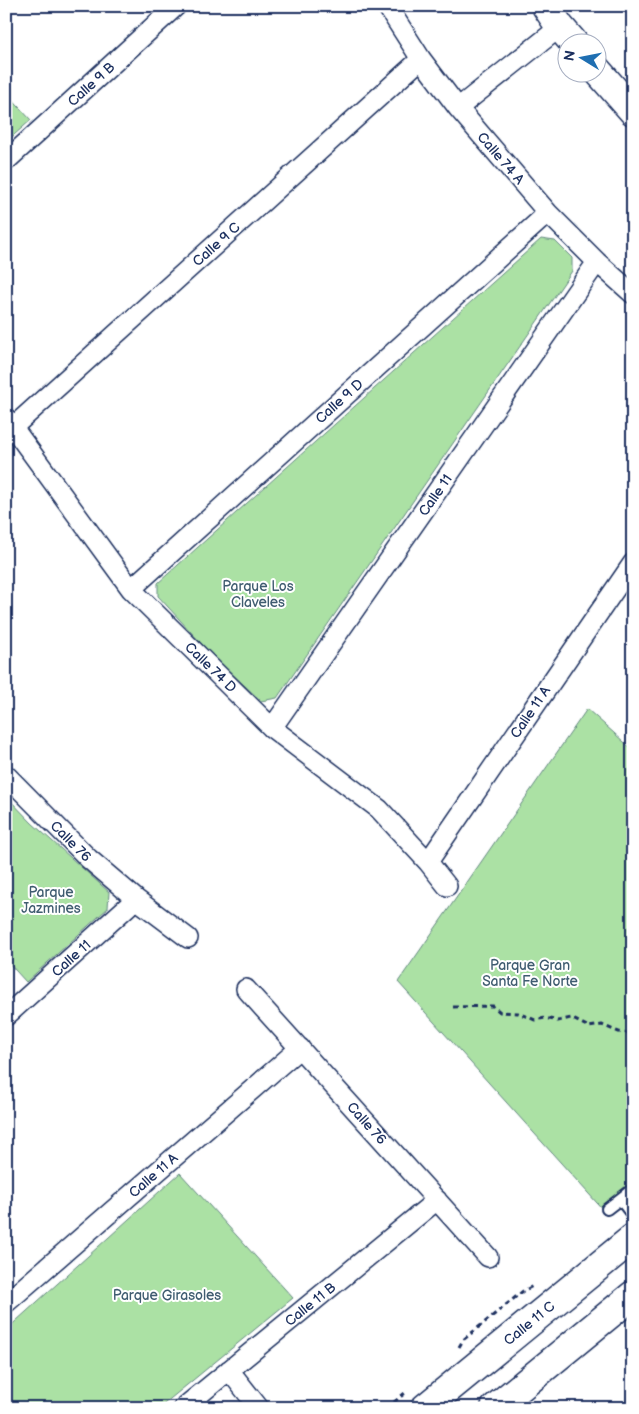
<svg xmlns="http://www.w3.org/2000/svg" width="639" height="1414" viewBox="0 0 639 1414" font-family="'Balsamiq Sans',sans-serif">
  <rect width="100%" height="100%" fill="#fff"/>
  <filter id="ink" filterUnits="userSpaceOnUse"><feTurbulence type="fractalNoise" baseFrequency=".02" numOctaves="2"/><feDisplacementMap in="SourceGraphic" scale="10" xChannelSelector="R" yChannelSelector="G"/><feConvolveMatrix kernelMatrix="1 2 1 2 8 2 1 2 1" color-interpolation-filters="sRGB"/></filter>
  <g filter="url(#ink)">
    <!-- green -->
    <path fill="#abe1a4" stroke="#638881" d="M 6,93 L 31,120 L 6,142 Z
      M 541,239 L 555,241 L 572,258 L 572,271 L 277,698 L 261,701 L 210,653 L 158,596 L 158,583 Z
      M 587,709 L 633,750 L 633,1192 L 606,1213 L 398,982 Z
      M 6,796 L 32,823 L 109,892 L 108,908 L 26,982 L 6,960 Z
      M 180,1173 L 293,1298 L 159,1408 L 6,1408 L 6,1330 Z"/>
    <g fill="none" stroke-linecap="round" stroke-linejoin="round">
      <defs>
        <path id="lane" d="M 620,1199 L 633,1216
          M 607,1209 L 633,1189"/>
        <path id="street" d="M 387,6 L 421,59 L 458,108 L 548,213 L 597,262 L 633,294
          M 458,108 L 560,27
          M 6,161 L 176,6
          M 6,418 L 131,589 L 272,728 L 379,809 L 428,862 L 447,886
          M 12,428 L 421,59
          M 131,589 L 548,213
          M 272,728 L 597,262
          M 6,775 L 89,859 L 136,899 L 188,938
          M 428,862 L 633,563
          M 246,989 L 488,1257
          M 6,1016 L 136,899
          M 6,1303 L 300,1048
          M 229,1370 L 259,1408
          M 183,1408 L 437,1200"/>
        <path id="secondary" d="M 546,6 L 560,27 L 573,42
          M 596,69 L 633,111
          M 425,1408 L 633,1238
          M 495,1408 L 633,1295"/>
      </defs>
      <!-- lane casing -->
      <use href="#lane" stroke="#1b2f5e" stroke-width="14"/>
      <!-- street casing -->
      <use href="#street" stroke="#1b2f5e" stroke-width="22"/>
      <!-- secondary casing -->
      <use href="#secondary" stroke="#1b2f5e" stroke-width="31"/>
      <!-- path -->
      <path stroke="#1b2f5e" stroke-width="3" stroke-dasharray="5 4" stroke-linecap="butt" d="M 453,1007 L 493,1006 L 500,1012 L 518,1013 L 535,1020 L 545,1018 L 558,1021 L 571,1018 L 589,1027 L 602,1025 L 619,1032 L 633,1033
        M 459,1347 L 463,1340 L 523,1291 L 533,1286
        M 387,1408 L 405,1393"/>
      <!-- lane -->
      <use href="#lane" stroke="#fff" stroke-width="10"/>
      <!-- street -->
      <use href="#street" stroke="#fff" stroke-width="19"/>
      <!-- secondary -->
      <use href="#secondary" stroke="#fff" stroke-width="28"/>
    </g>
  </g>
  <g text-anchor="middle" stroke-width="4" stroke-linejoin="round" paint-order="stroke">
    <!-- street labels -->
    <g font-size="14" fill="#1b2f5e" stroke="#fff">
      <text transform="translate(91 84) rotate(-42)" y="5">Calle 9 B</text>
      <text transform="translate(501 158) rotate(49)" y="5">Calle 74 A</text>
      <text transform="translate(216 244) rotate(-42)" y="5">Calle 9 C</text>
      <text transform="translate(339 401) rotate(-42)" y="5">Calle 9 D</text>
      <text transform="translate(435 495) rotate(-55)" y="5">Calle 11</text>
      <text transform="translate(211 667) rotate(44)" y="5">Calle 74 D</text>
      <text transform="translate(530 712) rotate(-56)" y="5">Calle 11 A</text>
      <text transform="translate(71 841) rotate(45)" y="5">Calle 76</text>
      <text transform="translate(71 958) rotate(-42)" y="5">Calle 11</text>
      <text transform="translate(367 1123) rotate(48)" y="5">Calle 76</text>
      <text transform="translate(153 1175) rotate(-41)" y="5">Calle 11 A</text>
      <text transform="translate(310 1304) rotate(-39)" y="5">Calle 11 B</text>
      <text transform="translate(529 1323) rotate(-39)" y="5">Calle 11 C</text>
    </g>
    <!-- park labels -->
    <g font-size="14" fill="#3f5c70" stroke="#fff">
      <text x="258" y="591">Parque Los<tspan x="258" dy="16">Claveles</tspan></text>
      <text x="51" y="897">Parque<tspan x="51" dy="16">Jazmines</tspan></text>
      <text x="530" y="970">Parque Gran<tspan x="530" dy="16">Santa Fe Norte</tspan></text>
      <text x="167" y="1300">Parque Girasoles</text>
    </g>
  </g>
  <!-- margin -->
  <rect width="639" height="1414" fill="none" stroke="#fff" stroke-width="25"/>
  <rect x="12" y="12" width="614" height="1389" fill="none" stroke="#1b2f5e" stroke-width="2" filter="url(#ink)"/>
  <!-- north arrow -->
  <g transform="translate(582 58) rotate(280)"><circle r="24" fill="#ffffff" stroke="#a4acbf"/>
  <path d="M0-4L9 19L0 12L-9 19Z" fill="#1f6fb2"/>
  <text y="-8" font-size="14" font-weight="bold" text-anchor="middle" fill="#1b2f5e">N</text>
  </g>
</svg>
